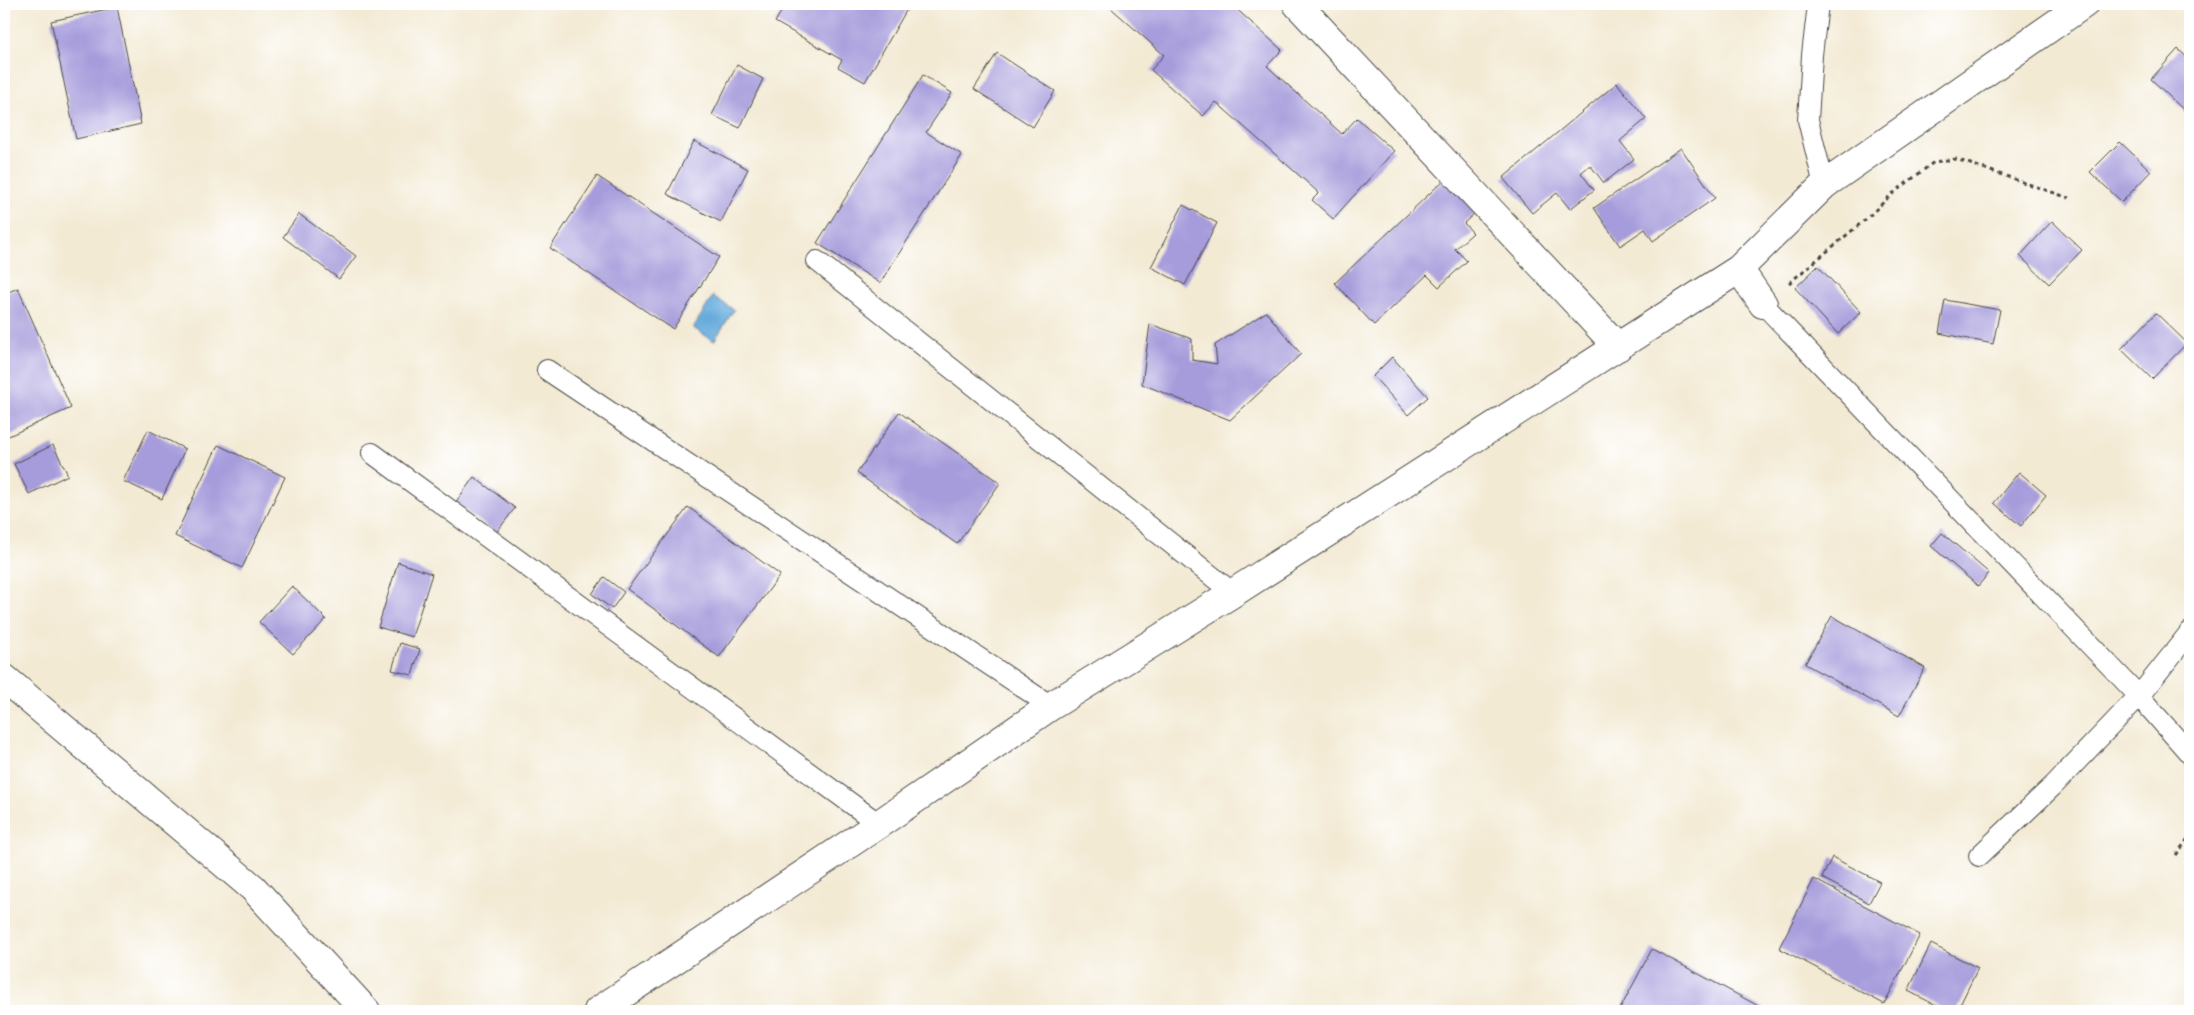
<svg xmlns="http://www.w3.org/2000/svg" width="2194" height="1015" viewBox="0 0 2194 1015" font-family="Sriracha,sans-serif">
  <rect width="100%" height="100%" fill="#fff"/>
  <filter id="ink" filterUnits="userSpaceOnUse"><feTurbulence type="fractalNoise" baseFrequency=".02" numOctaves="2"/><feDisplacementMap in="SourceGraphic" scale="10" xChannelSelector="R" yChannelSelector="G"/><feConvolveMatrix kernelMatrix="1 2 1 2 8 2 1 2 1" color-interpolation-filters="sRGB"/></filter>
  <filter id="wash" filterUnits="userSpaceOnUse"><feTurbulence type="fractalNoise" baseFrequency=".0096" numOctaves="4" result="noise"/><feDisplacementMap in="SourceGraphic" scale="20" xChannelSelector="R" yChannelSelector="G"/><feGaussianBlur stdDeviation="1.12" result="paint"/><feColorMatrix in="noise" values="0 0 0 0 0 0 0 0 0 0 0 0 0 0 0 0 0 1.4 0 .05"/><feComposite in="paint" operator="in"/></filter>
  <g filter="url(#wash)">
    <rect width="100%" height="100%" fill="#f3ead4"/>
    <!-- water -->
    <path fill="#65aadb" stroke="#486a83" d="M 713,296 L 734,310 L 714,341 L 693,328 Z"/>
    <g id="blocks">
      <!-- building -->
      <path fill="#a69bdb" d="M 786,4 L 910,4 L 865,82 L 838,67 L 842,60 L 775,22 Z
        M 1115,4 L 1231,4 L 1282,50 L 1267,66 L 1342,134 L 1357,118 L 1394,151 L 1333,219 L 1312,200 L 1319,193 L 1216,102 L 1203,116 L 1151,70 L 1164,55 L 1111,8 Z
        M 117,7 L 141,124 L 76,139 L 51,21 Z
        M 2178,49 L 2190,60 L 2190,116 L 2151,79 Z
        M 997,53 L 1055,91 L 1033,127 L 974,89 Z
        M 737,65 L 763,79 L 740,128 L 712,115 Z
        M 923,75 L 952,93 L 926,132 L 962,155 L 880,283 L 817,243 Z
        M 1617,83 L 1646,119 L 1620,141 L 1634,159 L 1604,183 L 1590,165 L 1581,173 L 1594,190 L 1570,209 L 1557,193 L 1532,213 L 1503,178 Z
        M 694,141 L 748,169 L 721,222 L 667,194 Z
        M 2120,142 L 2151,171 L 2122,202 L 2090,172 Z
        M 1681,148 L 1715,198 L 1653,241 L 1645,229 L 1620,246 L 1594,208 Z
        M 597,176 L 719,257 L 673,329 L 550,248 Z
        M 1446,178 L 1477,211 L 1464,223 L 1473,233 L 1455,249 L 1467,261 L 1439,287 L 1427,275 L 1374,325 L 1335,283 Z
        M 1183,205 L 1217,223 L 1185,285 L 1151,267 Z
        M 299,214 L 356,256 L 339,279 L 283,237 Z
        M 2052,221 L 2082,250 L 2049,284 L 2020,256 Z
        M 1818,266 L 1861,312 L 1838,334 L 1795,288 Z
        M 18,288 L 71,408 L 4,438 L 4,294 Z
        M 1945,300 L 2000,310 L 1993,344 L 1939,333 Z
        M 1266,312 L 1301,354 L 1230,420 L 1142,384 L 1150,324 L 1192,339 L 1192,360 L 1217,364 L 1215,345 Z
        M 2156,313 L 2187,343 L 2152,379 L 2121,349 Z
        M 1392,357 L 1428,397 L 1408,415 L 1373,376 Z
        M 899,412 L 1000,483 L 957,544 L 857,473 Z
        M 148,430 L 185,449 L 162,499 L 123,481 Z
        M 53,445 L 68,475 L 29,494 L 14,464 Z
        M 218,445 L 285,477 L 242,568 L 175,536 Z
        M 2019,472 L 2046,495 L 2021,526 L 1994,503 Z
        M 474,477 L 515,508 L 496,533 L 455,503 Z
        M 688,507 L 780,575 L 719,657 L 627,589 Z
        M 1942,533 L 1989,573 L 1978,586 L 1931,546 Z
        M 398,562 L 432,574 L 412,637 L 378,627 Z
        M 604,577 L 624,592 L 612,609 L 592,594 Z
        M 292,586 L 326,619 L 293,654 L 259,622 Z
        M 1832,616 L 1925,668 L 1899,716 L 1805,664 Z
        M 400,643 L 420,649 L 412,675 L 392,670 Z
        M 1832,857 L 1880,882 L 1869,903 L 1822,878 Z
        M 1814,879 L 1920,935 L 1884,1004 L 1779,948 Z
        M 1931,944 L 1978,968 L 1957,1011 L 1948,1011 L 1908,991 Z
        M 1652,949 L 1768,1011 L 1619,1011 Z"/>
    </g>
  </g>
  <g filter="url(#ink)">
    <use href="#blocks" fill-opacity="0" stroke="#494844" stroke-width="1"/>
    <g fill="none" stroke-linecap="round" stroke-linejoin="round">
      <defs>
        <path id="service" d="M 1818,4 L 1812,55 L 1808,120 L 1824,185
          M 817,261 L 1233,593
          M 1763,304 L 2139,696 L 2190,754
          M 547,370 L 1051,706
          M 372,453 L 879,824
          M 1979,856 L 2054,785 L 2139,696 L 2190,632"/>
        <path id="minor" d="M 1297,4 L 1618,347
          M 1739,269 L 1763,304
          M 4,678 L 253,888 L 366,1011
          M 598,1011 L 879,824 L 1051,706 L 1233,593 L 1739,269 L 1824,185 L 2084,4"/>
      </defs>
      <!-- service casing -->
      <use href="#service" stroke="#494844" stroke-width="22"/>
      <!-- minor casing -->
      <use href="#minor" stroke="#494844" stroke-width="30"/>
      <!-- path -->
      <path stroke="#494844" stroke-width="3" stroke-dasharray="4 4" stroke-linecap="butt" d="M 1789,283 L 1866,219 L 1891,195 L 1934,162 L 1956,159 L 2069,198
        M 2176,855 L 2190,836"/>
      <!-- service -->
      <use href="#service" stroke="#fff" stroke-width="20"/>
      <!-- minor -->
      <use href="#minor" stroke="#fff" stroke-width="28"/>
    </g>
  </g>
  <!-- margin -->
  <rect width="2194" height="1015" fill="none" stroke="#fff" stroke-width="20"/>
</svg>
